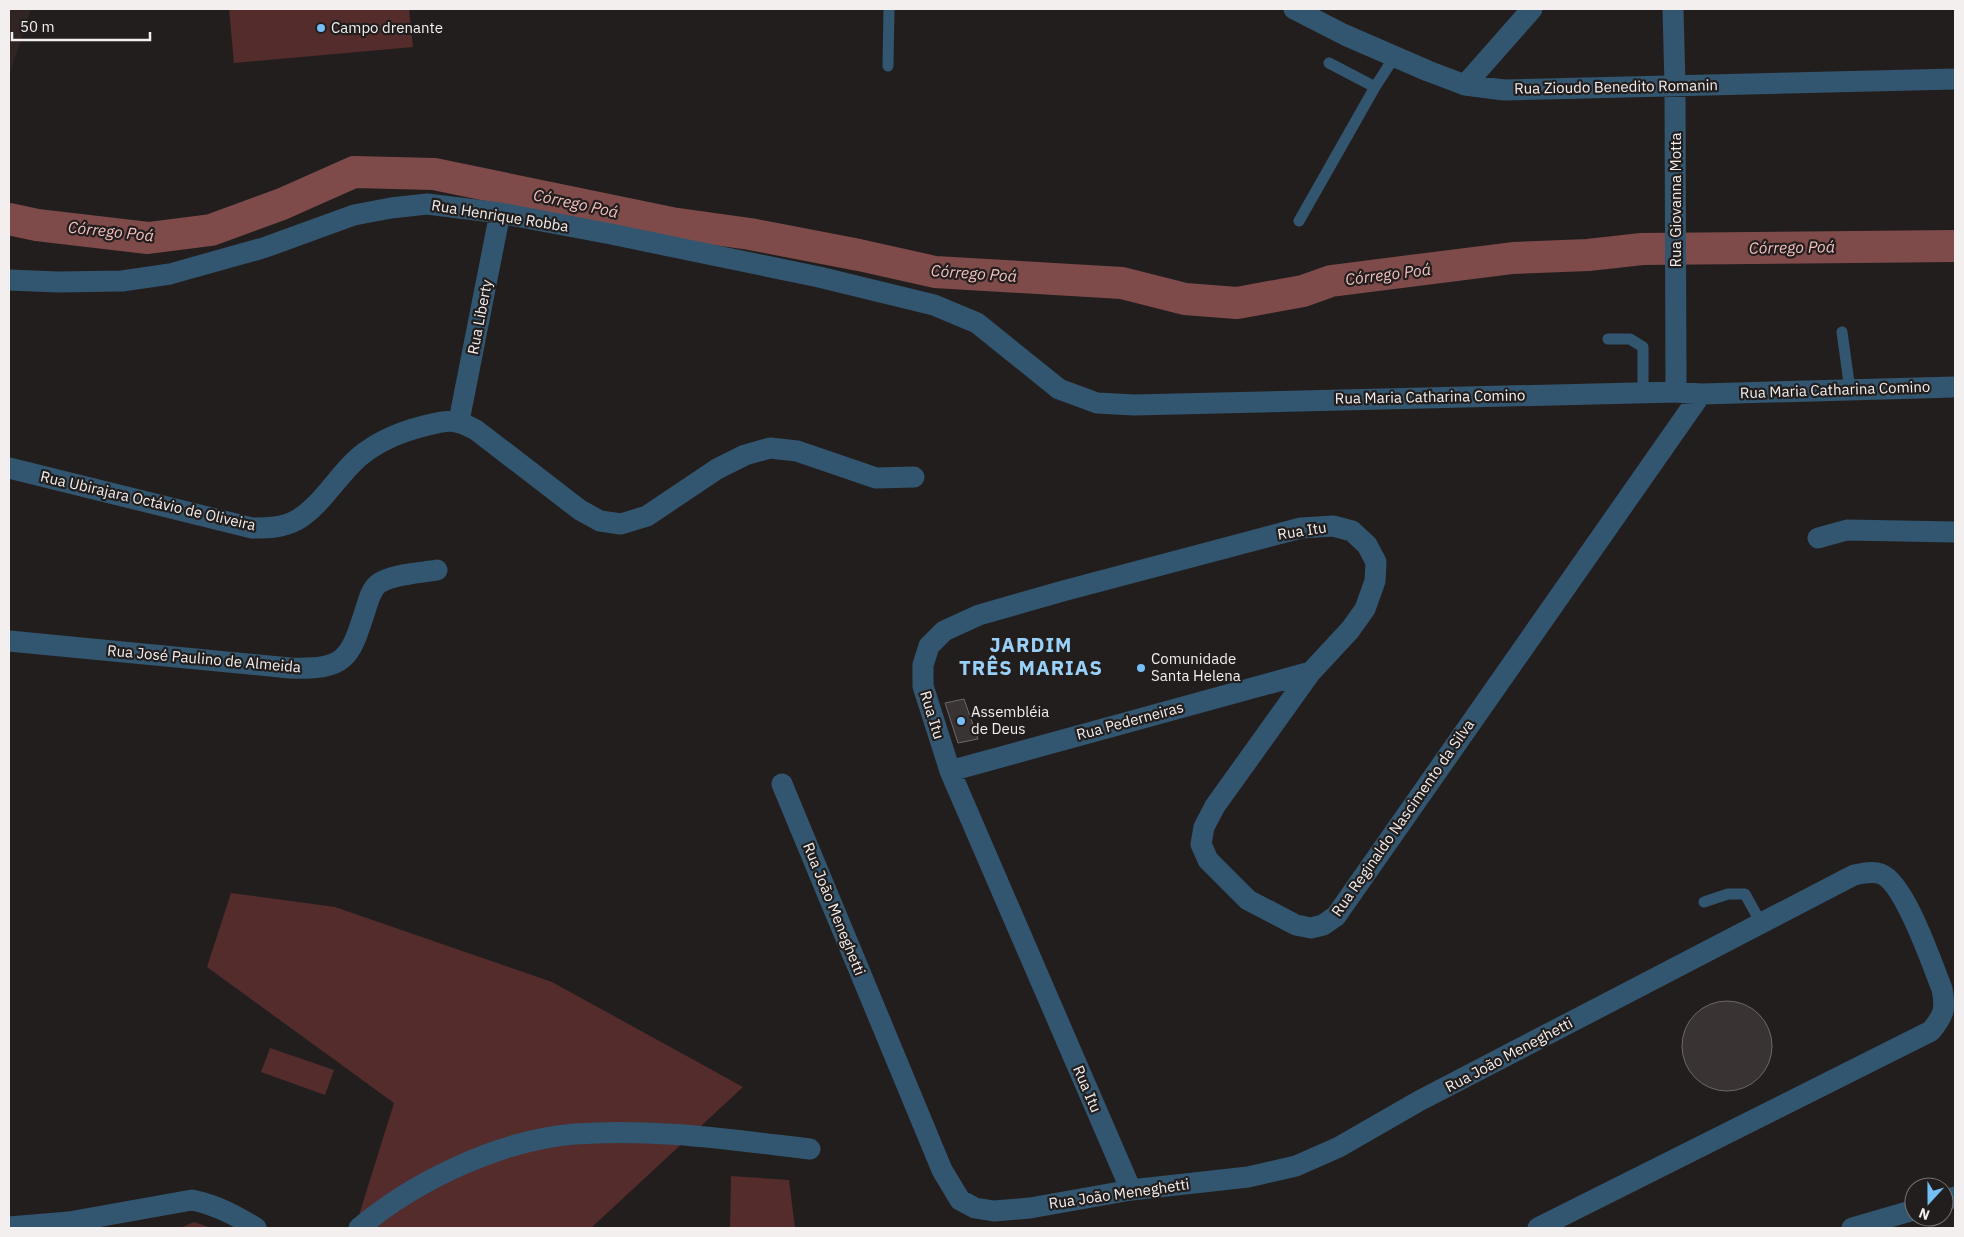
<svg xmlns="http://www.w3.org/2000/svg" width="1964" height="1237" viewBox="0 0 1964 1237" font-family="'IBM Plex Sans',sans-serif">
  <rect width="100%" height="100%" fill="#231e1e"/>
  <!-- built -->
  <path fill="#312524" d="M 9,9 L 31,9 L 9,76 Z"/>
  <!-- green -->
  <path fill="#532c2b" d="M 229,9 L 409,9 L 413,47 L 234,63 Z
    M 231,893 L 335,907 L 552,982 L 743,1087 L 591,1228 L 355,1228 L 394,1103 L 207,967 Z
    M 270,1048 L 334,1070 L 325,1095 L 261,1072 Z
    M 731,1176 L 789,1180 L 795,1228 L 730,1228 Z
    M 194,1222 L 212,1228 L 180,1228 Z"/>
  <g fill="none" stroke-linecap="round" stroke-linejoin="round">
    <!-- river -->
    <path stroke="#7e4b4a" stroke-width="32" d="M 9,219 L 37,225 L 148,238 L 211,230 L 282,204 L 354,172 L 434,174 L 671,223 L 750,234 L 859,255 L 935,272 L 1122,283 L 1185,299 L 1237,303 L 1303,291 L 1331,281 L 1513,258 L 1588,255 L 1642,249 L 1955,246"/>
  </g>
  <!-- building -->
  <path fill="#393333" stroke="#6d6766" d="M 964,699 L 978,739 L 958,743 L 945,703 Z
    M1682 1046a45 45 0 1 1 90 0a45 45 0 1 1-90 0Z"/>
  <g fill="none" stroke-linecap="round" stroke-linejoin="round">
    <!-- service -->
    <path stroke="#32566f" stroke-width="11" d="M 1329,63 L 1375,87
      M 888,66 L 889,9
      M 1299,221 L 1375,87 L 1395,56
      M 1842,332 L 1850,390
      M 1608,339 L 1630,339 L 1643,347 L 1643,393
      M 1704,902 L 1728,894 L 1745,894 L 1761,923"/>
    <!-- minor -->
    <path stroke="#32566f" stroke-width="21" d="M 1294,9 L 1345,35 L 1428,71 L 1465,85 L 1504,90 L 1955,79
      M 1673,9 L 1675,85 L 1676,392
      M 1465,85 L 1532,9
      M 9,280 L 58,282 L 122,281 L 170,274 L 263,248 L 354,215 L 391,208 L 427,204 L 500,213 L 611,234 L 819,277 L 934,305 L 977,323 L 1059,389 L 1097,403 L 1134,405 L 1676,392 L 1701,394 L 1955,387
      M 459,421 L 500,213
      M 9,468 L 252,528 C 268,528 282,528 297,520 C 322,505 337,476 359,457 C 378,441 400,432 424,426 C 449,420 453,418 476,430 L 580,510 L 600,521 L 621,524 L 647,516 L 717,469 L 745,455 L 770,448 L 797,451 L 876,478 L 914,477
      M 1818,538 L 1847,530 L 1955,532
      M 9,641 L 290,668 C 347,670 350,658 366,608 C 369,599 371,590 378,584 C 391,574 421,573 437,570
      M 950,771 L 1311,672
      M 782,784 L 942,1170 L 960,1200 L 975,1208 L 994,1211 L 1030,1208 L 1131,1190 L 1248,1177 L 1296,1166 L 1339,1147 L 1419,1101 L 1854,875 C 1863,873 1873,871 1881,874 C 1905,883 1932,964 1942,989 C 1946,1009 1944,1015 1931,1031 L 1538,1228
      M 1131,1190 L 950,771 L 923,686 L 923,665 L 929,646 L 944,631 L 979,615 L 1063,591 L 1301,528 L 1333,526 L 1352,531 L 1367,545 L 1376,562 L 1375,581 L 1365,609 L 1350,630 L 1311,672 L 1215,806 L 1204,827 L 1201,844 L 1208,860 L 1248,900 L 1296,925 L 1311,928 L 1323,925 L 1336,916 L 1701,394
      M 1944,1201 L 1955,1197
      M 9,1227 L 69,1222 L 192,1200 C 216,1205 235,1215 256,1228
      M 359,1228 C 416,1180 501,1140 575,1134 C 654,1128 732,1140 810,1149
      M 1852,1228 L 1914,1210"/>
  </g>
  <!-- markers -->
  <g fill="#74c0f6" stroke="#231e1e" stroke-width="2">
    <circle cx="321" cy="28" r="5"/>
    <circle cx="1141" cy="668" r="5"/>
    <circle cx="961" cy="721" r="5"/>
  </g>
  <g text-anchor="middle" stroke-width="4.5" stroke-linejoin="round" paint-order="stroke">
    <!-- poi labels -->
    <g font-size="15" fill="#f3efef" stroke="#231e1e" text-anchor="start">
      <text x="331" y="33">Campo drenante</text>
      <text x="1151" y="664">Comunidade<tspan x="1151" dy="17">Santa Helena</tspan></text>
      <text x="971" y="717">Assembléia<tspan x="971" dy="17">de Deus</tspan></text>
    </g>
    <!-- street labels -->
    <g font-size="15" fill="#f3efef" stroke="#231e1e">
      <text transform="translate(1616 87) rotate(-1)" y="5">Rua Zioudo Benedito Romanin</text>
      <text transform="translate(1676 200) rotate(-90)" y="5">Rua Giovanna Motta</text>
      <text transform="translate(500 216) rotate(9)" y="5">Rua Henrique Robba</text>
      <text transform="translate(480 317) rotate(-79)" y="5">Rua Liberty</text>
      <text transform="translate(1835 390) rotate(-2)" y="5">Rua Maria Catharina Comino</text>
      <text transform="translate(1430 397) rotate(-1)" y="5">Rua Maria Catharina Comino</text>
      <text transform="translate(148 501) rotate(13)" y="5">Rua Ubirajara Octávio de Oliveira</text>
      <text transform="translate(1302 531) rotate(-9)" y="5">Rua Itu</text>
      <text transform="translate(204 659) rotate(5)" y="5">Rua José Paulino de Almeida</text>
      <text transform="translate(932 715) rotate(73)" y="5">Rua Itu</text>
      <text transform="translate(1130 721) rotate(-15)" y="5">Rua Pederneiras</text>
      <text transform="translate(1403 818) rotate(-55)" y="5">Rua Reginaldo Nascimento da Silva</text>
      <text transform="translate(834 909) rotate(68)" y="5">Rua João Meneghetti</text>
      <text transform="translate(1509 1055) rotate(-28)" y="5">Rua João Meneghetti</text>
      <text transform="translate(1087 1089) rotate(67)" y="5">Rua Itu</text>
      <text transform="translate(1119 1194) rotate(-8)" y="5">Rua João Meneghetti</text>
    </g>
    <!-- water labels -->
    <g font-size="16" font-style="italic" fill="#f5c1be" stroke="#231e1e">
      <text transform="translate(576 203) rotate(12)" y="6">Córrego Poá</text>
      <text transform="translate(111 231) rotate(6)" y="6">Córrego Poá</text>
      <text transform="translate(1792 247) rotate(-1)" y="6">Córrego Poá</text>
      <text transform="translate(974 273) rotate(4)" y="6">Córrego Poá</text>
      <text transform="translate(1388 274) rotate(-7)" y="6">Córrego Poá</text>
    </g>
    <!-- district labels -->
    <g font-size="20" font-weight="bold" letter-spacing="1" fill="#99d0f8" stroke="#231e1e">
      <text x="1031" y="652">JARDIM<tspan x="1031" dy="23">TRÊS MARIAS</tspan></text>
    </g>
  </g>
  <!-- border -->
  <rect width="1964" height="1237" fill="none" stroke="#f3efef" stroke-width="20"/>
  <!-- north arrow -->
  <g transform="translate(1929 1202) rotate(201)"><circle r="24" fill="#231e1e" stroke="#767272"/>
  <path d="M0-4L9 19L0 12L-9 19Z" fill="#74c0f6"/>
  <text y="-8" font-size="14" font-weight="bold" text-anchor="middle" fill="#f3efef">N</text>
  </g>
  <!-- scale -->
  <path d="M12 32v8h138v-8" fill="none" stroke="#f3efef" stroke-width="2.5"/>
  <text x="20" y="32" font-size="15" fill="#f3efef" stroke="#231e1e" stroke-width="4" paint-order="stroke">50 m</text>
</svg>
